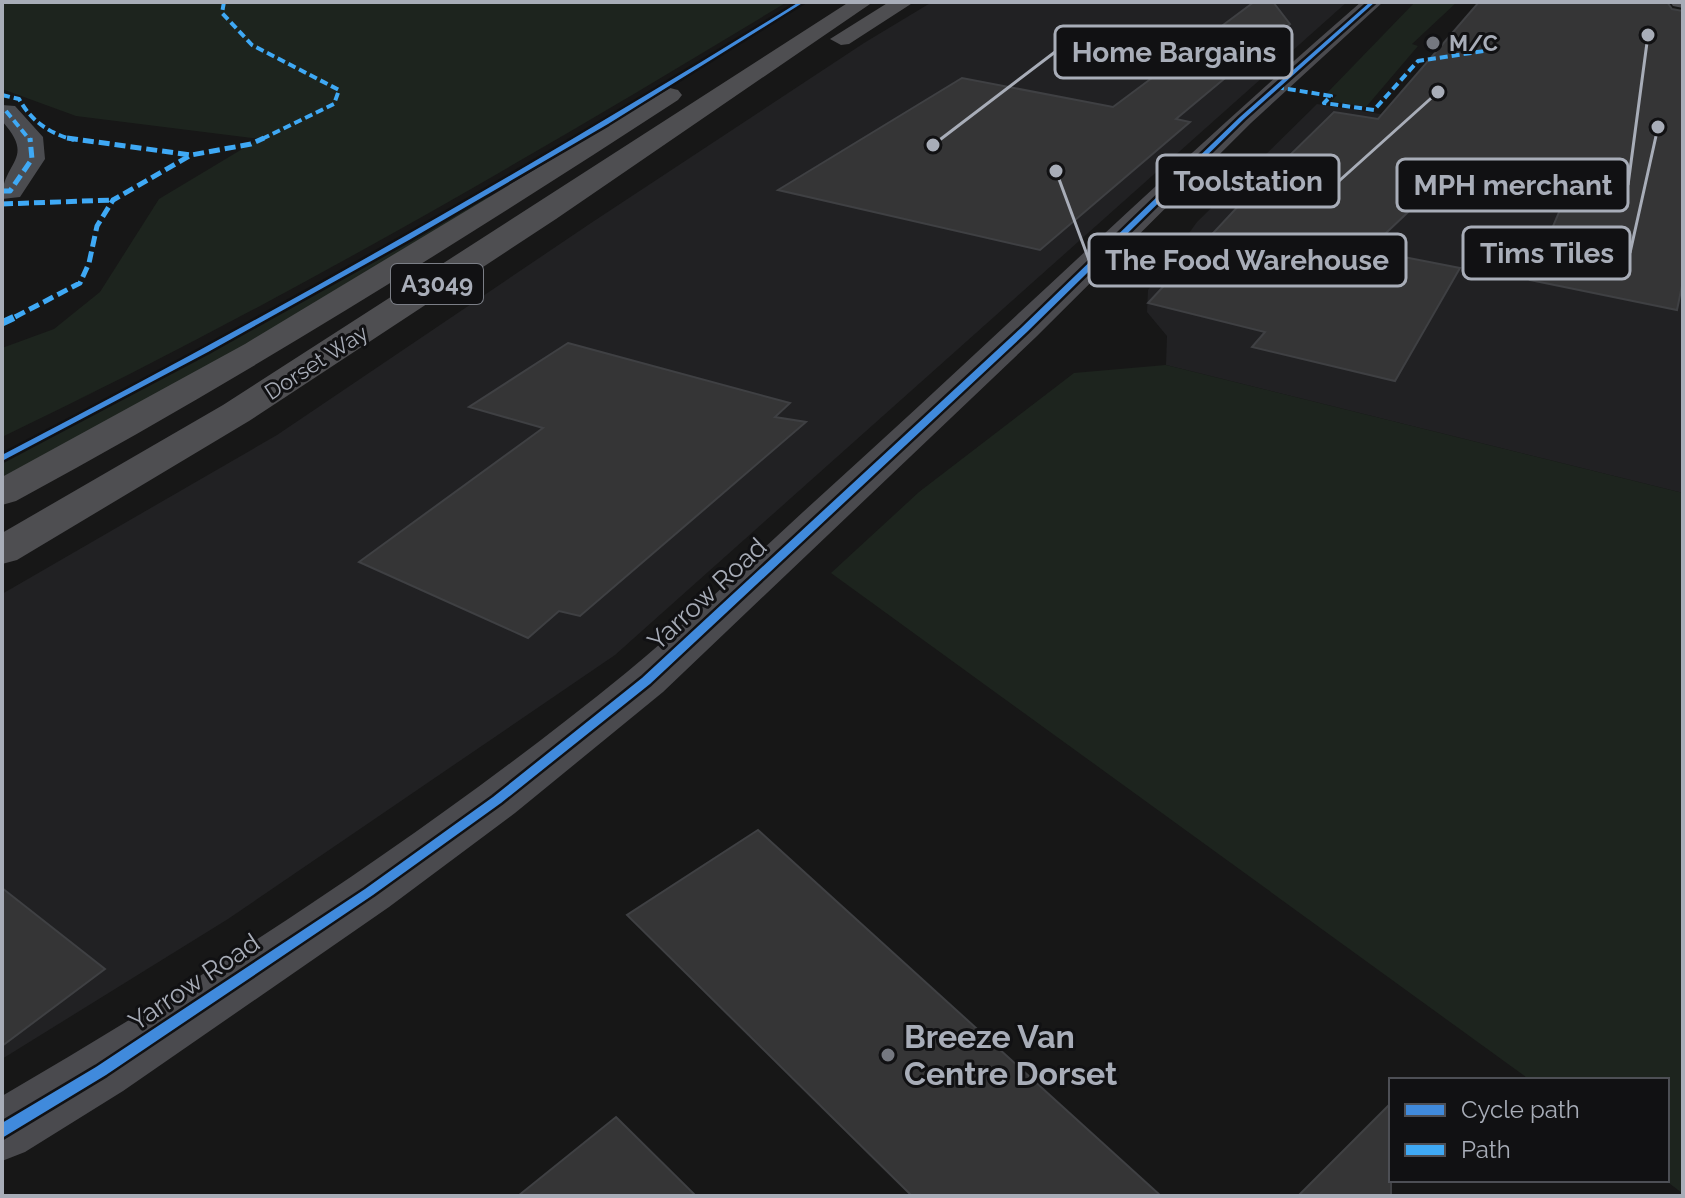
<svg xmlns="http://www.w3.org/2000/svg" width="1685" height="1198" viewBox="0 0 1685 1198" font-family="Raleway,sans-serif">
  <rect width="100%" height="100%" fill="#171717"/>
  <!-- built -->
  <path fill="#212123" d="M 932,2 L 1347,2 L 615,655 L 228,919 L 2,1059 L 2,594 L 277,435 L 591,223 L 864,43 Z
    M 1317,104 L 1683,162 L 1683,493 L 1166,365 L 1167,336 L 1147,312 L 1148,290 L 1197,222 Z"/>
  <!-- green -->
  <path fill="#1d241e" d="M 2,2 L 787,2 C 531,157 272,308 2,437 L 2,348 L 54,329 L 100,292 L 159,199 L 259,139 L 76,116 L 2,89 Z
    M 1415,2 L 1457,2 L 1412,44 L 1418,46 L 1366,107 L 1331,101 L 1337,95 L 1327,93 Z
    M 481,196 L 505,200 L 2,493 L 2,458 L 150,382 Z
    M 1166,365 L 1683,493 L 1683,1196 L 1679,1196 L 1682,1193 L 1665,1180 L 1667,1080 L 1530,1080 L 831,573 L 919,492 L 1074,373 Z"/>
  <!-- building -->
  <path fill="#353536" stroke="#3f4043" stroke-width="2" d="M 1254,2 L 1273,2 L 1290,24 L 1176,119 L 1190,122 L 1040,250 L 778,190 L 962,78 L 1113,107 Z
    M 1479,2 L 1667,2 L 1672,9 L 1683,11 L 1683,281 L 1677,310 L 1530,280 L 1578,168 L 1460,163 L 1368,250 L 1460,268 L 1395,381 L 1252,347 L 1265,332 L 1148,303 L 1243,201 L 1334,112 L 1378,119 Z
    M 568,343 L 790,403 L 775,417 L 806,422 L 580,616 L 559,611 L 528,638 L 359,562 L 543,428 L 469,407 Z
    M 758,830 L 1161,1196 L 912,1196 L 627,915 Z
    M 2,888 L 105,969 L 2,1046 Z
    M 1391,1103 L 1391,1196 L 1298,1196 Z
    M 616,1117 L 696,1196 L 518,1196 Z"/>
  <g fill="none" stroke-linecap="round" stroke-linejoin="round">
    <!-- street -->
    <path fill="#4b4c50" fill-rule="evenodd" d="M 1670,2 L 1683,2 L 1683,8 L 1673,6 Z
      M 2,105 L 15,106 L 43,137 L 45,159 L 20,197 L 2,199 C 2,161 37,160 2,121 Z"/>
    <!-- secondary -->
    <path fill="#4a4a4e" fill-rule="evenodd" d="M 1361,2 L 1383,2 L 1251,123 L 1036,337 L 663,692 L 515,813 L 389,907 L 123,1091 L 25,1152 L 2,1161 L 2,1096 C 218,970 433,830 627,672 C 688,622 745,565 803,512 C 990,343 1171,167 1361,2 Z"/>
    <!-- highway -->
    <path fill="#4e4e51" fill-rule="evenodd" d="M 849,2 L 873,2 L 556,219 L 249,421 L 17,560 L 2,564 L 2,533 L 223,405 Z
      M 889,2 L 914,2 L 849,44 L 841,45 L 830,39 Z
      M 670,88 L 678,90 L 682,95 L 678,100 C 461,241 243,378 16,501 L 2,505 L 2,477 L 245,344 Z"/>
    <!-- quiet-far2 -->
    <path stroke="#3fa9f5" stroke-width="4" stroke-dasharray="8 4" stroke-linecap="butt" d="M 224,2 L 222,13 L 252,45 L 339,90 L 334,104 L 260,140
      M 1276,87 L 1331,96 L 1324,103 L 1374,110 L 1418,61 L 1484,51
      M 2,95 L 19,99 C 32,122 49,133 74,140
      M 6,111 L 30,140"/>
    <!-- quiet-far1 -->
    <path stroke="#3fa9f5" stroke-width="5" stroke-dasharray="11 5" stroke-linecap="butt" d="M 67,138 L 191,155
      M 2,191 L 10,191 L 32,159 L 30,138
      M 2,204 L 113,200
      M 15,317 L 80,283 L 89,263 L 97,226 L 113,200 L 191,155 L 251,144 L 264,138"/>
    <!-- quiet -->
    <path stroke="#3fa9f5" stroke-width="7" stroke-dasharray="13 7" stroke-linecap="butt" d="M 2,323 L 19,315"/>
    <defs>
      <path id="cycleway" d="M 799,2 L 804,2 L 608,124 L 409,240 L 208,352 L 2,461 L 2,455 C 274,314 539,163 799,2 Z
        M 1370,2 L 1375,2 L 1244,119 L 1027,332 L 650,684 L 501,803 L 373,895 L 106,1075 L 2,1138 L 2,1123 L 96,1067 L 365,889 L 493,797 L 642,678 L 1021,328 L 1240,117 Z"/>
    </defs>
    <!-- cycleway casing -->
    <use href="#cycleway" stroke="#111113" stroke-width="5"/>
    <!-- cycleway -->
    <use href="#cycleway" fill="#408adc" fill-rule="evenodd"/>
  </g>
  <!-- markers -->
  <g fill="#757880" stroke="#111113" stroke-width="3">
    <circle cx="1433" cy="43" r="8"/>
    <circle cx="888" cy="1055" r="8"/>
  </g>
  <g text-anchor="middle" stroke-width="6" stroke-linejoin="round" paint-order="stroke">
    <!-- far-poi labels -->
    <g font-size="22" font-weight="bold" fill="#a8adb8" stroke="#111113" text-anchor="start">
      <text x="1449" y="51">M/C</text>
    </g>
    <!-- far-street labels -->
    <g font-size="22" fill="#a8adb8" stroke="#111113">
      <text transform="translate(316 362) rotate(-33)" y="8">Dorset Way</text>
    </g>
    <!-- shield labels -->
    <rect fill="#111113" stroke="#7b7e86" stroke-width="2" x="391" y="264" width="92" height="40" rx="6"/>
    <g font-size="24" font-weight="bold" fill="#a8adb8">
      <text x="437" y="292">A3049</text>
    </g>
    <!-- street labels -->
    <g font-size="26" fill="#a8adb8" stroke="#111113">
      <text transform="translate(707 594) rotate(-43)" y="9">Yarrow Road</text>
      <text transform="translate(194 982) rotate(-34)" y="9">Yarrow Road</text>
    </g>
    <!-- near-poi labels -->
    <g font-size="32" font-weight="bold" fill="#a8adb8" stroke="#111113" text-anchor="start">
      <text x="904" y="1048">Breeze Van<tspan x="904" dy="37">Centre Dorset</tspan></text>
    </g>
  </g>
  <!-- callouts -->
  <path fill="none" stroke="#a8adb8" stroke-width="3" d="M933 145L1055 52M1438 92L1339 181M1648 35L1628 185M1658 127L1630 253M1056 171L1089 260"/>
  <g fill="#a8adb8" stroke="#111113" stroke-width="3">
    <circle cx="933" cy="145" r="8"/>
    <circle cx="1438" cy="92" r="8"/>
    <circle cx="1648" cy="35" r="8"/>
    <circle cx="1658" cy="127" r="8"/>
    <circle cx="1056" cy="171" r="8"/>
  </g>
  <g fill="#111113" stroke="#a8adb8" stroke-width="3">
    <rect x="1055" y="26" width="237" height="52" rx="8"/>
    <rect x="1157" y="155" width="182" height="52" rx="8"/>
    <rect x="1397" y="159" width="231" height="52" rx="8"/>
    <rect x="1463" y="227" width="167" height="52" rx="8"/>
    <rect x="1089" y="234" width="317" height="52" rx="8"/>
  </g>
  <g font-size="28" text-anchor="middle" font-weight="bold" fill="#a8adb8">
    <text x="1174" y="62">Home Bargains</text>
    <text x="1248" y="191">Toolstation</text>
    <text x="1513" y="195">MPH merchant</text>
    <text x="1547" y="263">Tims Tiles</text>
    <text x="1247" y="270">The Food Warehouse</text>
  </g>
  <!-- border -->
  <rect width="1685" height="1198" fill="none" stroke="#a8adb8" stroke-width="8"/>
  <!-- legend -->
  <rect x="1389" y="1078" width="280" height="104" fill="#111113" stroke="#4d4f55" stroke-width="2"/>
  <rect x="1405" y="1104" width="40" height="12" fill="#408adc" stroke="#4d4f55" stroke-width="2"/>
  <text x="1461" y="1118" font-size="24" fill="#a8adb8">Cycle path</text>
  <rect x="1405" y="1144" width="40" height="12" fill="#3fa9f5" stroke="#4d4f55" stroke-width="2"/>
  <text x="1461" y="1158" font-size="24" fill="#a8adb8">Path</text>
</svg>
